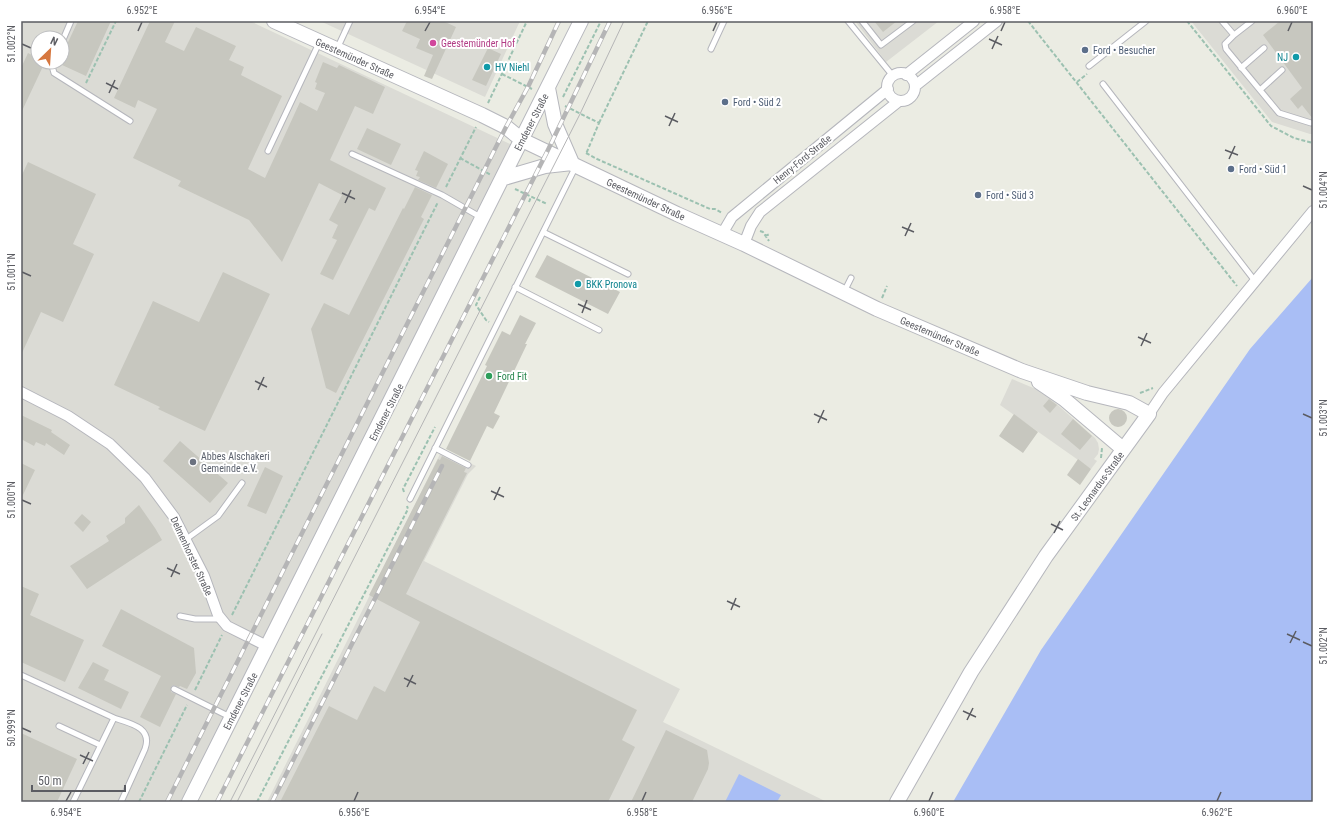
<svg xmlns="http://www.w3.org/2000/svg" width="1334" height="823" viewBox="0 0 1334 823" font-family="'Roboto Condensed',sans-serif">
  <rect width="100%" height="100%" fill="#ebece3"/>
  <!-- industrial -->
  <path fill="#dbdbd5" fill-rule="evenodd" d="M 21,21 L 250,21 L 512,145 L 192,802 L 21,802 ZM 38,38 L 62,38 L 62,62 L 38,62 Z
    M 320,21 L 520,21 L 485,97 Z
    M 855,21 L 939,21 L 886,62 Z
    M 1191,21 L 1313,21 L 1313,134 L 1310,134 L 1272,122 Z
    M 1012,379 L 1043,392 L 1095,438 L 1098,443 L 1099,449 L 1098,454 L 1094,459 L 1097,461 L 1091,469 L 1000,405 Z
    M 442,450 L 476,466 L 468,474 L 424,561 L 680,689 L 663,722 L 827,802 L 267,802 Z"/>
  <!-- water -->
  <path fill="#a9bef5" d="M 1313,277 L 1313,802 L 953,802 L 1041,650 L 1250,349 Z
    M 739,774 L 781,795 L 777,802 L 725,802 Z"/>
  <!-- building -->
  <path fill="#c7c7bf" d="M 78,21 L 111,21 L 86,76 L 62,65 L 62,55 Z
    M 150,21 L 175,21 L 165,42 L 184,51 L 196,27 L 236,46 L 229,60 L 244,67 L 241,75 L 282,96 L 248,169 L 265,178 L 300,102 L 317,111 L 325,93 L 315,89 L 317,83 L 315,82 L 323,62 L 337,68 L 339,65 L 385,87 L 373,114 L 355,106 L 330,160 L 386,188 L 375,211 L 369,208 L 333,280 L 320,274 L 337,240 L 332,238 L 338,225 L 329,220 L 342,195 L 319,183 L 282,262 L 249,220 L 178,186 L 181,181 L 133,158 L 157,109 L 138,100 L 135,108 L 114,98 Z
    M 407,21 L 443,21 L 456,27 L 432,79 L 424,76 L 433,55 L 416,48 L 420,39 L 402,31 Z
    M 874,21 L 897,21 L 883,32 Z
    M 1280,21 L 1313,21 L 1313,119 L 1302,105 L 1298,109 L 1290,99 L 1302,88 L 1263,35 Z
    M 488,48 L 501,54 L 486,86 L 472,80 Z
    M 28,53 L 38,58 L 38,62 L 45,62 L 21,113 L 21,68 Z
    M 367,128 L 401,144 L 391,165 L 357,149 Z
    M 424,151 L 448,164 L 436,188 L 418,180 L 420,177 L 416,176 L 418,171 L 415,170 Z
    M 28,162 L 96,194 L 73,244 L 94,254 L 63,322 L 41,312 L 21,355 L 21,177 Z
    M 415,187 L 432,195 L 421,217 L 424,219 L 336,393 L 326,388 L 311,329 L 324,303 L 349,315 L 403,208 L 404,209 Z
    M 547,255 L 620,292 L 608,314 L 535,277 Z
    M 223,272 L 270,294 L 205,431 L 158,409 L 160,407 L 114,385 L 153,301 L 199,322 Z
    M 520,315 L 536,323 L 525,344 L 527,344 L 494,413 L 500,416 L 493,429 L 487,426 L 470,461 L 446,449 L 487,366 L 485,365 L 502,331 L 510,335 Z
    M 1049,399 L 1057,405 L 1050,413 L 1043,406 Z
    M1109 418a9 9 0 1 1 18 0a9 9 0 1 1-18 0Z
    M 1014,414 L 1038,432 L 1023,453 L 999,436 Z
    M 21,415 L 52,430 L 51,432 L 70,445 L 64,455 L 46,443 L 45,446 L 36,442 L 34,446 L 21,439 Z
    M 1073,419 L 1092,436 L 1080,450 L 1061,434 Z
    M 180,441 L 228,483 L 210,503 L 163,461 Z
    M 442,456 L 466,468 L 464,472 L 467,473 L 406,594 L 637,710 L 622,740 L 635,747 L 608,802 L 280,802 L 329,706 L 357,720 L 374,686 L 385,692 L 420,622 L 369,595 L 438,459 L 440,460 Z
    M 1078,459 L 1091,469 L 1080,485 L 1067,475 Z
    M 21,463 L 35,470 L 21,499 Z
    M 265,467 L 283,476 L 266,514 L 247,506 Z
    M 139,505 L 155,528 L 162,540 L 87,589 L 70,566 L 109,541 L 106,536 L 125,523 L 125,518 Z
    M 82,514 L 91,522 L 83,532 L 74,523 Z
    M 21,586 L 39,594 L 30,615 L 84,640 L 65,682 L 21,662 Z
    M 121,609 L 194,648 L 196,673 L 187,689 L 180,686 L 179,687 L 173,685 L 171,687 L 171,692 L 176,694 L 160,727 L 140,717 L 161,676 L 102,646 Z
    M 93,662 L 109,670 L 104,680 L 129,692 L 121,709 L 78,688 Z
    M 666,730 L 707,750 L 709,763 L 708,769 L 692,802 L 631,802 Z
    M 21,733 L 77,759 L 57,802 L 21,802 Z"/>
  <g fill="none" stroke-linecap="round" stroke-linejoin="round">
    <defs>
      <path id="lane" d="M 848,21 L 893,76
        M 862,21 L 881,45 L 913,21
        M 1222,21 L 1234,35 L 1252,21
        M 1234,35 L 1225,44 L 1226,49 L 1279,113 L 1311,123
        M 62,42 L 71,21
        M 337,49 L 350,21
        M 711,49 L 724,21
        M 53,62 L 52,66 L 54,73 L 130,121
        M 1089,66 L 1146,21
        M 1241,68 L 1264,48
        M 1103,84 L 1255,281
        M 1260,90 L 1282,70
        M 268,151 L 319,43
        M 352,154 L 442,195 L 482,218
        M 543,232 L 628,274
        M 515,287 L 599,330
        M 844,292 L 851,278
        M 435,448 L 468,465
        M 410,499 L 576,166
        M 185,540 L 218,516 L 242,483
        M 180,616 L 195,619 L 220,619
        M 21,675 L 114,718 L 73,802
        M 174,689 L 230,717
        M 114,718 C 129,723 153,727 145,749 L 121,802
        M 59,726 L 100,745"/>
      <path id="street" d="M887 87a14 14 0 1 1 28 0a14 14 0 1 1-28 0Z
        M 906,75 L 974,21
        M 915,86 L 997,21
        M 722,234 L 732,217 L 888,89
        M 744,244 L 751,226 L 760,212 L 899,101
        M 21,392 L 68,416 L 110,444 L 145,478 L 174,517 L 204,576 L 218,615 L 227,626 L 267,646
        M 1149,414 L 1163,393 L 1313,211"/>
      <path id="secondary" d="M 274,21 L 482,115 L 506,127 L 522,140 L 677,214 L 744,244 L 877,309 L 1022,371 L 1087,393 L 1129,403 L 1149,414 L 1046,556 L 971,672 L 897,802
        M 504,178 L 545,166 L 572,163 L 555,124 L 548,88
        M 1039,382 L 1064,399 L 1123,449
        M 189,802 L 581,21"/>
    </defs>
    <!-- lane casing -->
    <use href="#lane" stroke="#b5b6bc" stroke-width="7"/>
    <!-- street casing -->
    <use href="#street" stroke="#b5b6bc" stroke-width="12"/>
    <!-- secondary casing -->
    <use href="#secondary" stroke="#b6b7bd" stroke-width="16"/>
    <!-- path -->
    <path stroke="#9cc1b1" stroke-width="2" stroke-dasharray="4 2" stroke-linecap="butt" d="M 1028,21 L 1237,286
      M 1187,21 L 1271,126 L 1294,138 L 1313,143
      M 502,74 L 532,89
      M 1077,82 L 1087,74
      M 86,83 L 116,21
      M 563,97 L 601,21
      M 488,103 L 527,21
      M 565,106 L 599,123 L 586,154
      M 599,123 L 648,21
      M 586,153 L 597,159 L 710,209 L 715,209 L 722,213
      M 460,158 L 491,175
      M 446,187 L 476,127
      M 515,189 L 547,204
      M 529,202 L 531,197
      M 760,231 L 763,232 L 769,241
      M 765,236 L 770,234
      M 480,297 L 476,305 L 486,320 L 489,322
      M 882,298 L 887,286
      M 1140,393 L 1153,388
      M 1101,458 L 1102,448
      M 404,492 L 403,489 L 435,427
      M 232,615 L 438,202
      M 195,690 L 222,635
      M 139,802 L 187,705
      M 257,802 L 408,509 L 407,506"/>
    <!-- lane -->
    <use href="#lane" stroke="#fff" stroke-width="5"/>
    <!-- street -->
    <use href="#street" stroke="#fff" stroke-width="10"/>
    <!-- secondary -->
    <use href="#secondary" stroke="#fff" stroke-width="14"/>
    <!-- tram -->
    <path stroke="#b5b5b6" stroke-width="1" d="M 230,802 L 580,114 L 624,21
      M 237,802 L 322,634"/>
    <defs>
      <path id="rail" d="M 167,802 L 506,127 L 528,87 L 559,21
        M 217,802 L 547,152 L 610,21
        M 272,802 L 442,466"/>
    </defs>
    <!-- rail casing -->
    <use href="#rail" stroke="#b5b5b6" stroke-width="4.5"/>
    <!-- rail -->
    <use href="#rail" stroke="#fff" stroke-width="3" stroke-dasharray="9" stroke-linecap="butt"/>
  </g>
  <!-- ticks -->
  <path fill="none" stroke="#5b5c62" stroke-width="1.5" d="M 138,31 L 142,22M 425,31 L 430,22M 713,31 L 717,22M 1001,31 L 1005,22M 1288,31 L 1292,22M 989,39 L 1002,45M 22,44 L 31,48M 992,49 L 998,36M 106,83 L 118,89M 109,93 L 115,80M 665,116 L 678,122M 669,126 L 675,113M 1225,150 L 1238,155M 1229,159 L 1235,146M 1303,186 L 1312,190M 342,193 L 355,199M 345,203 L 351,190M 902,227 L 914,232M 905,236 L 911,223M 22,272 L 31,276M 578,304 L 591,310M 582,313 L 587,300M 1138,337 L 1151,343M 1141,346 L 1147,333M 255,381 L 267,387M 258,390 L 264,377M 814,414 L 827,420M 1303,414 L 1312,418M 818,423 L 824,410M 491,491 L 504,497M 22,500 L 31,504M 494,500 L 500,487M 1051,524 L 1063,530M 1054,533 L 1060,521M 167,568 L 180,574M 171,577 L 177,564M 727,601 L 740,607M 731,610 L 736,598M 1287,634 L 1300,640M 1303,642 L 1312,646M 1290,643 L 1296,631M 404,678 L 416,684M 407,687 L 413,675M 963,711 L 976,717M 967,720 L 973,708M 22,728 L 31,732M 80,755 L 93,761M 83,764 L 89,752M 66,801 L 71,792M 354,801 L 358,792M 642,801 L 646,792M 929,801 L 933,792M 1217,801 L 1221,792"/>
  <!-- markers -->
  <circle fill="#d1479c" stroke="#fff" stroke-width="1.5" cx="433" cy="43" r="4"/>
  <g fill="#5c6f8a" stroke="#fff" stroke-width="1.5">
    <circle cx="1085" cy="50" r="4"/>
    <circle cx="725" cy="102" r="4"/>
    <circle cx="1231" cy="169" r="4"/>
    <circle cx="978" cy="195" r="4"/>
  </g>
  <g fill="#0f9aa8" stroke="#fff" stroke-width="1.5">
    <circle cx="1296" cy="57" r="4"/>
    <circle cx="487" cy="67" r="4"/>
    <circle cx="578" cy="284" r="4"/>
  </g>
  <circle fill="#2e9e5b" stroke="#fff" stroke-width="1.5" cx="489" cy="376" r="4"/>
  <circle fill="#6b7280" stroke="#fff" stroke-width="1.5" cx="193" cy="462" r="4"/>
  <g text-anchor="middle" stroke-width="4" stroke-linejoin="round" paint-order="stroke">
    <!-- hotel labels -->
    <g font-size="10" fill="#b23c85" stroke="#fff" text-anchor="start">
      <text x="441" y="47">Geestemünder Hof</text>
    </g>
    <!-- service labels -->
    <g font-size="10" fill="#4e5e75" stroke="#fff" text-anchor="start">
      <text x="1093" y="54">Ford • Besucher</text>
      <text x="733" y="106">Ford • Süd 2</text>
      <text x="1239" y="173">Ford • Süd 1</text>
      <text x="986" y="199">Ford • Süd 3</text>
    </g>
    <!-- culture labels -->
    <g font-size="10" fill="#0d838f" stroke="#fff" text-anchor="start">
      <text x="1288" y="61" text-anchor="end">NJ</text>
      <text x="495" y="71">HV Niehl</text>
      <text x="586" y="288">BKK Pronova</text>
    </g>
    <!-- street labels -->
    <g font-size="10" fill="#5b5c62" stroke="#fff">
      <text transform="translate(355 58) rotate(24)" y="4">Geestemünder Straße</text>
      <text transform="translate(531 122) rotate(-63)" y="4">Emdener Straße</text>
      <text transform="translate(802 159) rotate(-39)" y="4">Henry-Ford-Straße</text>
      <text transform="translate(646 199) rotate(25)" y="4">Geestemünder Straße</text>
      <text transform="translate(940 336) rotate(23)" y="4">Geestemünder Straße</text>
      <text transform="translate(386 412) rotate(-63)" y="4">Emdener Straße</text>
      <text transform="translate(1097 486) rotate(-54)" y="4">St.-Leonardus-Straße</text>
      <text transform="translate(192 556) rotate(65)" y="4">Delmenhorster Straße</text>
      <text transform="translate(240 701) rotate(-63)" y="4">Emdener Straße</text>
    </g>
    <!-- leisure labels -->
    <g font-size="10" fill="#27864d" stroke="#fff" text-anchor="start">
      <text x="497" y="380">Ford Fit</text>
    </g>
    <!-- worship labels -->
    <g font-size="10" fill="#5b616d" stroke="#fff" text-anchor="start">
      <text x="201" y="460">Abbes Alschakeri<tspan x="201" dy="12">Gemeinde e.V.</tspan></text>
    </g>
  </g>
  <!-- border -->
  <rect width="1334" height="823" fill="none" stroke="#ffffff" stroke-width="44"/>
  <!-- north arrow -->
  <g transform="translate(50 50) rotate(25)"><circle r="19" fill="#ffffff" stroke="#bdbec0"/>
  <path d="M0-3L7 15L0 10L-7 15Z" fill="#d6773f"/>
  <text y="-6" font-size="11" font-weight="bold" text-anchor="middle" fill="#5b5c62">N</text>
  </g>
  <!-- scale -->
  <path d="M32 785v6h93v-6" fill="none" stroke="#5b5c62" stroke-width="2"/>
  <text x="38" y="785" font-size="12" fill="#5b5c62" stroke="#ffffff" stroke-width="3" paint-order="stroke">50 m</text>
  <rect x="22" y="22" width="1290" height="779" fill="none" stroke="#5b5c62" stroke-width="1.5"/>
  <g font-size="10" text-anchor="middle" fill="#5b5c62">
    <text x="142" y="14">6.952°E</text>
    <text x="430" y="14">6.954°E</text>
    <text x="717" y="14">6.956°E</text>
    <text x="1005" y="14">6.958°E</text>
    <text x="1292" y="14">6.960°E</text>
    <text transform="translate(11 44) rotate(-90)" y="4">51.002°N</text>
    <text transform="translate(1323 190) rotate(-90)" y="4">51.004°N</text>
    <text transform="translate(11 272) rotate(-90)" y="4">51.001°N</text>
    <text transform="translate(1323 418) rotate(-90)" y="4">51.003°N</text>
    <text transform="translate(11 500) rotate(-90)" y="4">51.000°N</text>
    <text transform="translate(1323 646) rotate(-90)" y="4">51.002°N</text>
    <text transform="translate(11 728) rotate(-90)" y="4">50.999°N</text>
    <text x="66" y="816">6.954°E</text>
    <text x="354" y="816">6.956°E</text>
    <text x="642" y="816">6.958°E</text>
    <text x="929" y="816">6.960°E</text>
    <text x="1217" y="816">6.962°E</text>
  </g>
</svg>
